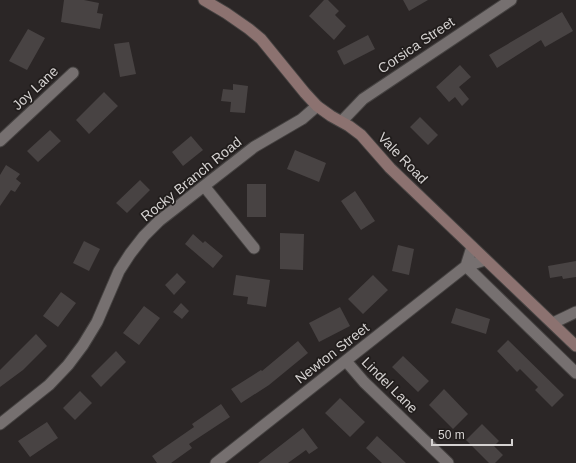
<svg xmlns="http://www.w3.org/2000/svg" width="576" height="463" viewBox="0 0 576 463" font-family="Arial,sans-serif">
  <rect width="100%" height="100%" fill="#2b2626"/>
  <!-- building -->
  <path fill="#484343" d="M 64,0 L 84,0 L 99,3 L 97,13 L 103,14 L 100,29 L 61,22 Z
    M 324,0 L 328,0 L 339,11 L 335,15 L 346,26 L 334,40 L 309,16 Z
    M 403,0 L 428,0 L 409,11 Z
    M 562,12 L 573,31 L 545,47 L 541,40 L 497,68 L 489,55 Z
    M 28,29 L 45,38 L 27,70 L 9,61 Z
    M 368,35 L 375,49 L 344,65 L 337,51 Z
    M 129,42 L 136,74 L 120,77 L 114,44 Z
    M 460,65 L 471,77 L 459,87 L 469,99 L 462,106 L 455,97 L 449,102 L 436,87 Z
    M 233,84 L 248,86 L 245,113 L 230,112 L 231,102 L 221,101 L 223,89 L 233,90 Z
    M 104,92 L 118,106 L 89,134 L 76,120 Z
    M 420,117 L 438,135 L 428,145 L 410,127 Z
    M 50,130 L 61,141 L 38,162 L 27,151 Z
    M 191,136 L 203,150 L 183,166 L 172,152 Z
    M 295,150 L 326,163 L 319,182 L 287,169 Z
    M 6,165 L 20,174 L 16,179 L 21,183 L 15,192 L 11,190 L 0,206 L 0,175 Z
    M 140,180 L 150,190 L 127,213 L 116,203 Z
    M 247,184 L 266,184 L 266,217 L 247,217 Z
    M 355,191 L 375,221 L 361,230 L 341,201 Z
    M 280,233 L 304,234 L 303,270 L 280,269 Z
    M 193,234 L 203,243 L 205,241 L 223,256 L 213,268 L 185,244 Z
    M 84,241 L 100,249 L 89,271 L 73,263 Z
    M 398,245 L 414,249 L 409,275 L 392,271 Z
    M 576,261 L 576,277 L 563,279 L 562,276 L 550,278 L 548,266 Z
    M 177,273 L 186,282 L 174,295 L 165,285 Z
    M 236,275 L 270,280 L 266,307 L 247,304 L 248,297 L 233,295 Z
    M 373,275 L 388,290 L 363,314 L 348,299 Z
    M 61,292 L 76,303 L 58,327 L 43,316 Z
    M 181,303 L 189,311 L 182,319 L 173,312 Z
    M 144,306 L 160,318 L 139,345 L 123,333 Z
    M 340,307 L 350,326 L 319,342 L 309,323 Z
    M 456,308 L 490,319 L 486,334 L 451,323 Z
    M 36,334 L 47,346 L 23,370 L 0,387 L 0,370 Z
    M 508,340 L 564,395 L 552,407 L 535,390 L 538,387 L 520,369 L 517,372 L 497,351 Z
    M 298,341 L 308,353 L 269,385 L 241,403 L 231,389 L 261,370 L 262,371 Z
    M 116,351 L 126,362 L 101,387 L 91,376 Z
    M 403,356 L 429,381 L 418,392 L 392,367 Z
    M 444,389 L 468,414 L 453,429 L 429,405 Z
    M 80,391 L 92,403 L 75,420 L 63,408 Z
    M 340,398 L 365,422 L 350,437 L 325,413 Z
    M 221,404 L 230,417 L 189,444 L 192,448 L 171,463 L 157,463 L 152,456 L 194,427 L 192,424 Z
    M 47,422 L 58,438 L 30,457 L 18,441 Z
    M 482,424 L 499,441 L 494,446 L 503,455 L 495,463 L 489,463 L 466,440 Z
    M 303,428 L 318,448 L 309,454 L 306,450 L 288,463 L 258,463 Z
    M 377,436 L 406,463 L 382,463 L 366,448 Z"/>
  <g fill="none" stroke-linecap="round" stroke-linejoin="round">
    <defs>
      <path id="minor" d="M 342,121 L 363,99 L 511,0
        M 0,141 L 73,73
        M 204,186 L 254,248
        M 472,247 L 466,266 L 485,260
        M 553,323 L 576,312
        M 346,361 L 364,382 L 448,463
        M 0,424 L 49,385 L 68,365 L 83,345 L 97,322 L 119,271 L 130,254 L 144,236 L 159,221 L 254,147 L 302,119 L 317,106
        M 216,463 L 466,266 L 576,373"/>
      <path id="secondary" d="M 204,0 L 226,13 L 249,29 L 261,39 L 305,93 L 317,106 L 331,116 L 349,126 L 361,135 L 390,168 L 576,346"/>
    </defs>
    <!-- minor casing -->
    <use href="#minor" stroke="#454241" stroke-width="13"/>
    <!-- secondary casing -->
    <use href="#secondary" stroke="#454241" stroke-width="13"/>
    <!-- minor -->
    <use href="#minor" stroke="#767070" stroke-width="11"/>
    <!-- secondary -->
    <use href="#secondary" stroke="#8c7270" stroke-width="11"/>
  </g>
  <g text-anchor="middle" stroke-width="3.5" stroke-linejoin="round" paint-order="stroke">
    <!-- street labels -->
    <g font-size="14" fill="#d5d2d1" stroke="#211d1c">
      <text transform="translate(416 45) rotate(-34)" y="5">Corsica Street</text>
      <text transform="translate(35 88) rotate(-43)" y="5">Joy Lane</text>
      <text transform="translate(403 158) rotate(46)" y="5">Vale Road</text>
      <text transform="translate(191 179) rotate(-39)" y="5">Rocky Branch Road</text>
      <text transform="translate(332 353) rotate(-38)" y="5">Newton Street</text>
      <text transform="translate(390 385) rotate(45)" y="5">Lindel Lane</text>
    </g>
  </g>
  <!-- scale -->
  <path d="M432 439v6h80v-6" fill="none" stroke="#d5d2d1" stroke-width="2"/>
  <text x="438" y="439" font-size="12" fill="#d5d2d1" stroke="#211d1c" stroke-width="3" paint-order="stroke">50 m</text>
</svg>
